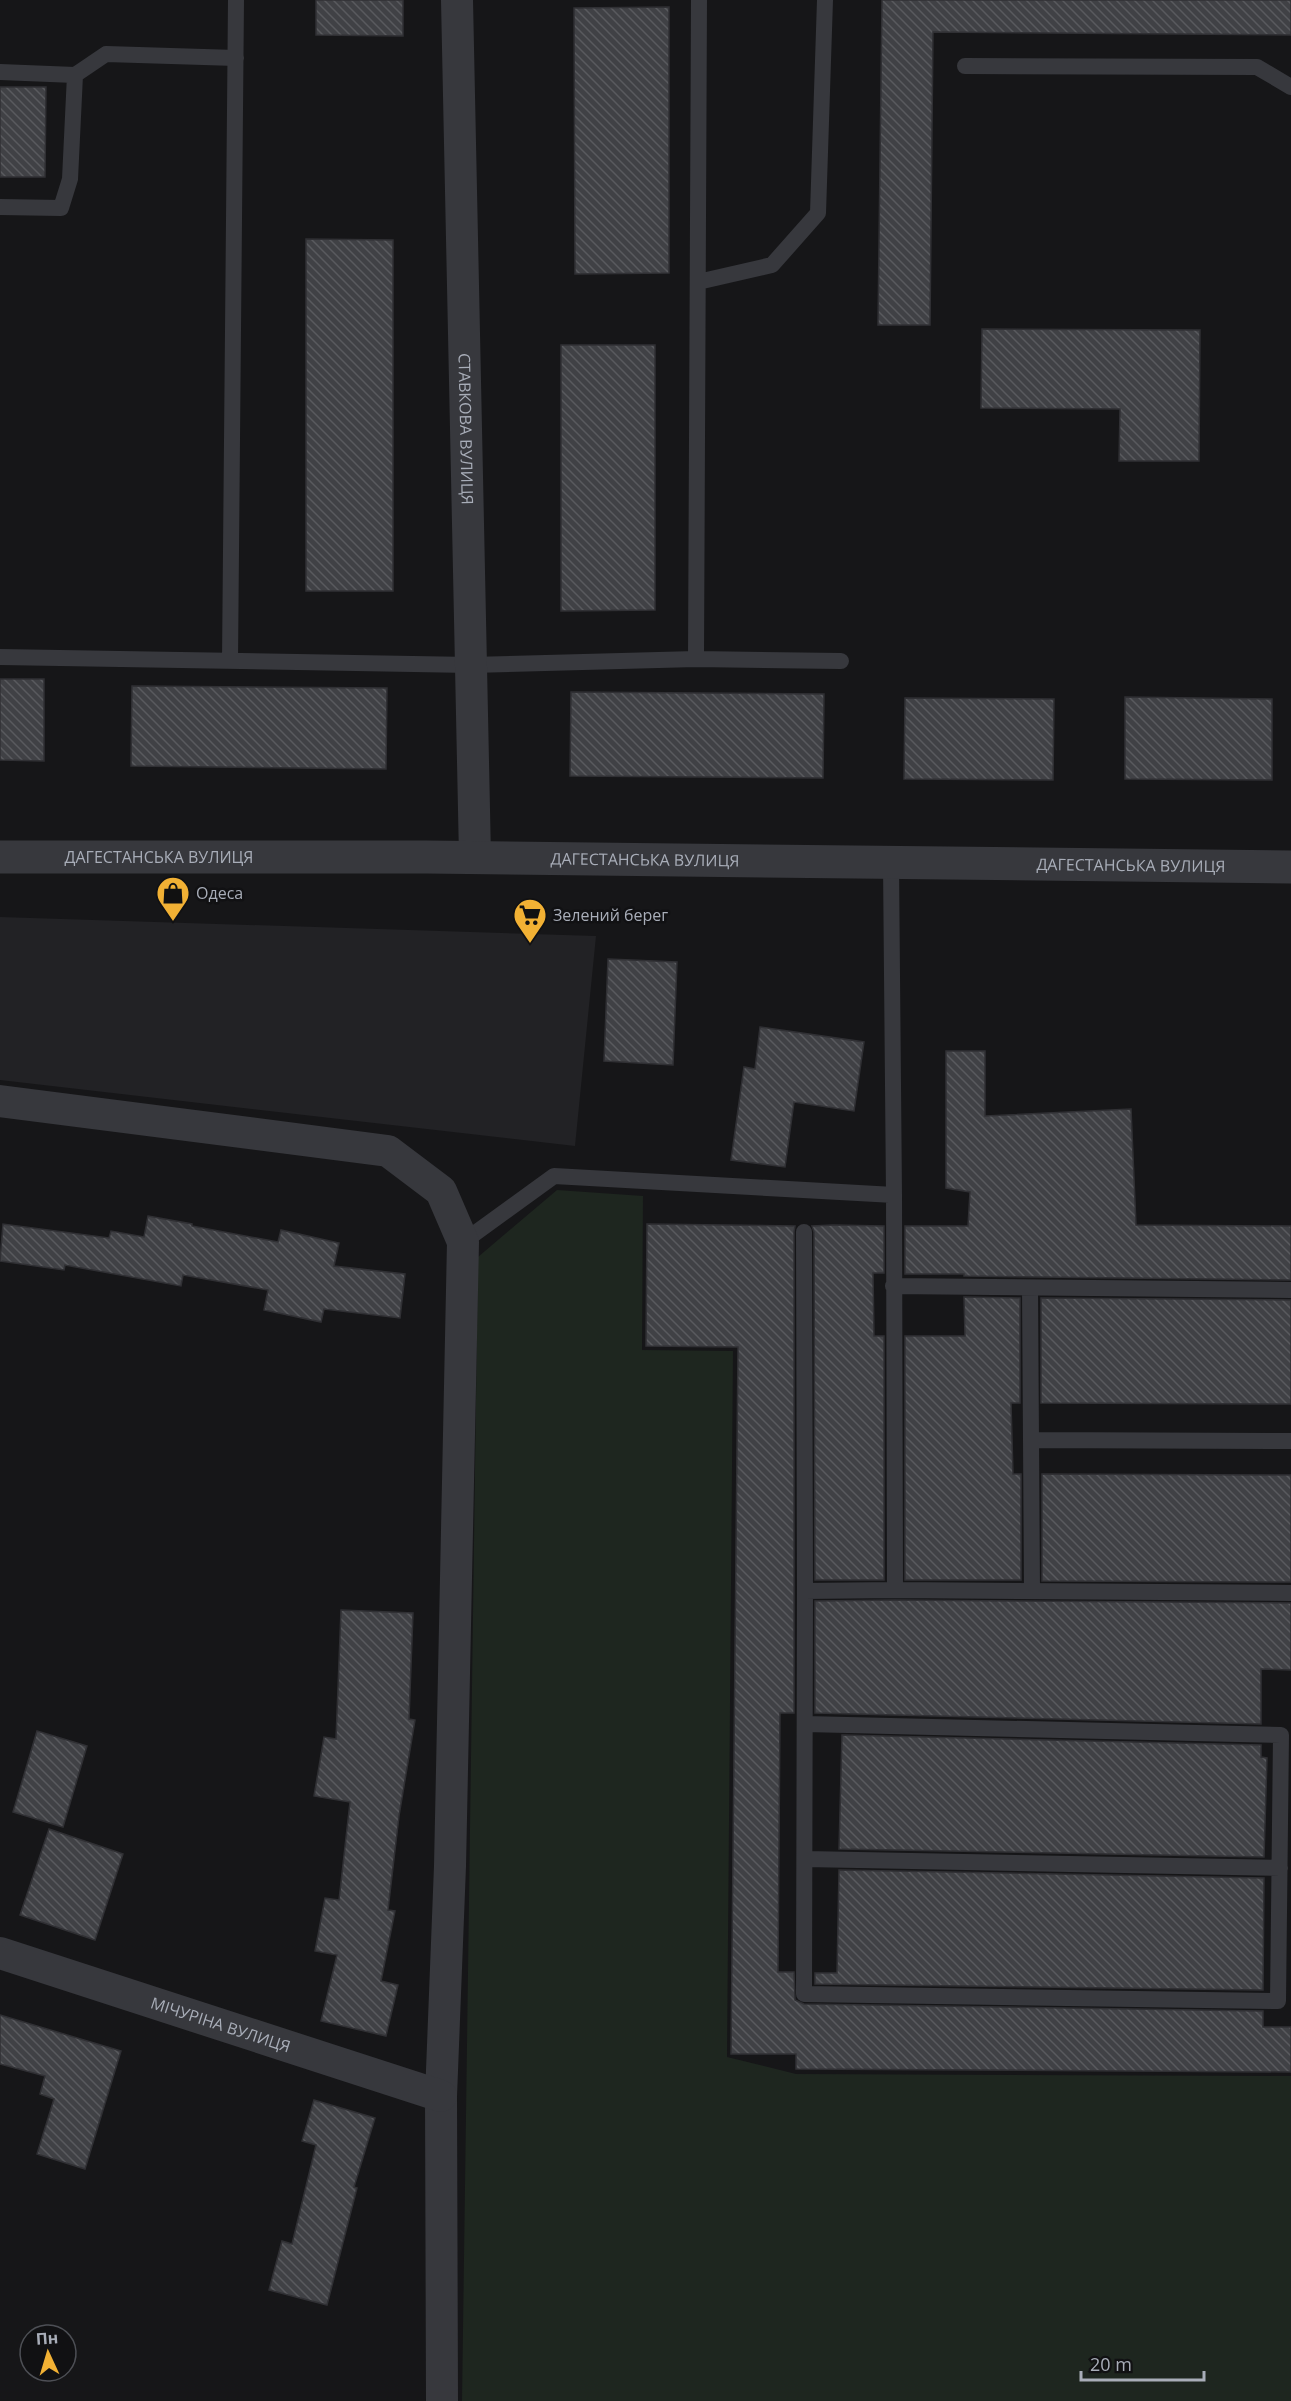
<svg xmlns="http://www.w3.org/2000/svg" width="1291" height="2401" viewBox="0 0 1291 2401" font-family="'Open Sans',sans-serif">
  <defs>
    <pattern id="building-back-hatch" width="6" height="6" patternUnits="userSpaceOnUse" patternTransform="scale(1.5)"><rect width="6" height="6" fill="#404145"/><path d="M-1 5l2 2M0 0l6 6M5-1l2 2" fill="none" stroke="#595a5e"/></pattern>
  </defs>
  <rect width="100%" height="100%" fill="#161618"/>
  <!-- built -->
  <path fill="#222225" d="M 0,917 L 596,936 L 575,1146 L 0,1080 Z"/>
  <!-- green -->
  <path fill="#1e261f" d="M 557,1190 L 643,1196 L 642,1350 L 733,1351 L 727,2057 L 796,2074 L 1291,2076 L 1291,2401 L 462,2401 L 478,1257 Z"/>
  <!-- building -->
  <path fill="url(#building-back-hatch)" stroke="#303034" stroke-width="1.5" d="M 316,0 L 403,0 L 403,36 L 316,35 Z
    M 882,0 L 1291,0 L 1291,35 L 933,32 L 930,325 L 878,325 Z
    M 669,7 L 669,273 L 575,274 L 574,8 Z
    M 0,87 L 46,87 L 45,177 L 0,177 Z
    M 306,239 L 393,240 L 393,591 L 306,591 Z
    M 982,329 L 1200,330 L 1199,461 L 1119,461 L 1120,409 L 981,408 Z
    M 561,345 L 655,345 L 655,610 L 561,611 Z
    M 0,679 L 44,679 L 44,761 L 0,760 Z
    M 132,686 L 387,688 L 386,769 L 131,766 Z
    M 571,692 L 824,694 L 823,778 L 570,776 Z
    M 1125,697 L 1272,699 L 1272,780 L 1125,779 Z
    M 905,698 L 1054,699 L 1053,780 L 904,779 Z
    M 608,959 L 677,962 L 673,1065 L 604,1061 Z
    M 760,1027 L 864,1042 L 854,1111 L 794,1102 L 785,1167 L 731,1160 L 744,1067 L 755,1069 Z
    M 946,1051 L 985,1051 L 985,1116 L 1131,1109 L 1136,1225 L 1291,1226 L 1291,1280 L 964,1276 L 964,1274 L 905,1274 L 905,1226 L 968,1226 L 970,1192 L 946,1188 Z
    M 148,1216 L 192,1224 L 192,1226 L 278,1242 L 281,1230 L 339,1243 L 334,1266 L 405,1274 L 400,1318 L 324,1309 L 321,1322 L 264,1310 L 268,1290 L 183,1275 L 181,1286 L 65,1265 L 64,1270 L 0,1261 L 3,1224 L 109,1238 L 111,1231 L 144,1237 Z
    M 647,1224 L 795,1226 L 794,1232 L 794,1713 L 780,1713 L 778,1972 L 794,1972 L 795,2000 L 804,2004 L 1263,2011 L 1263,2027 L 1291,2027 L 1291,2072 L 796,2069 L 796,2054 L 731,2054 L 738,1347 L 646,1346 Z
    M 833,1225 L 884,1226 L 884,1273 L 873,1273 L 874,1336 L 884,1336 L 884,1580 L 815,1580 L 814,1232 L 812,1226 Z
    M 964,1297 L 1020,1298 L 1020,1403 L 1011,1403 L 1013,1474 L 1021,1474 L 1021,1580 L 905,1580 L 905,1336 L 965,1336 Z
    M 1041,1298 L 1291,1300 L 1291,1404 L 1041,1403 Z
    M 1042,1474 L 1291,1475 L 1291,1582 L 1042,1581 Z
    M 895,1600 L 1291,1603 L 1291,1670 L 1261,1669 L 1261,1724 L 815,1713 L 815,1601 Z
    M 341,1610 L 413,1613 L 409,1719 L 415,1720 L 399,1816 L 388,1910 L 395,1911 L 381,1981 L 398,1985 L 386,2036 L 321,2021 L 337,1955 L 315,1951 L 325,1898 L 339,1900 L 350,1802 L 314,1796 L 324,1737 L 336,1739 Z
    M 37,1731 L 87,1746 L 63,1827 L 13,1812 Z
    M 842,1735 L 1261,1745 L 1261,1757 L 1267,1758 L 1264,1857 L 839,1849 Z
    M 49,1829 L 123,1854 L 95,1940 L 20,1915 Z
    M 839,1870 L 1264,1878 L 1263,1990 L 815,1984 L 815,1973 L 837,1973 Z
    M 0,2015 L 121,2051 L 85,2169 L 37,2154 L 54,2099 L 40,2094 L 45,2076 L 0,2064 Z
    M 314,2100 L 375,2118 L 354,2187 L 357,2188 L 327,2305 L 269,2290 L 282,2241 L 292,2244 L 316,2145 L 302,2141 Z"/>
  <g fill="none" stroke-linecap="round" stroke-linejoin="round">
    <!-- service -->
    <path stroke="#37383d" stroke-width="16" d="M 965,66 L 1257,67 L 1291,87
      M 0,72 L 75,75
      M 0,207 L 61,208 L 70,179 L 75,75 L 106,54 L 236,58
      M 698,282 L 772,265 L 818,213 L 825,0
      M 0,657 L 471,665 L 696,659 L 841,661
      M 696,659 L 699,0
      M 230,661 L 236,0
      M 894,1195 L 895,1590 L 1291,1593
      M 804,1232 L 805,1591 L 895,1590
      M 463,1242 L 554,1176 L 894,1195 L 891,863
      M 893,1286 L 1291,1290
      M 1030,1288 L 1032,1591
      M 1031,1440 L 1291,1441
      M 805,1724 L 1281,1735 L 1278,2001 L 804,1994 L 805,1591
      M 805,1859 L 1280,1868"/>
    <!-- minor -->
    <g stroke="#37383d" stroke-width="32">
      <path id="s1" d="M 457,0 L 475,857"/>
      <path d="M 0,1101 L 388,1151 L 441,1191 L 463,1242 L 450,1866 L 441,2096 L 442,2401"/>
      <path id="s2" d="M 0,1953 L 441,2096"/>
    </g>
    <!-- tertiary -->
    <path stroke="#37383d" stroke-width="33" id="s3" d="M 0,857 L 426,857 L 1291,867"/>
  </g>
  <!-- icons -->
  <defs>
    <symbol id="shop-pin" viewBox="-11 -11 22 30"><path d="M0 17L-7.5 6A9.5 9.5 0 1 1 7.5 6Z" fill="#f2b134" stroke="#111113"/><path d="M-5-2.5h2.3a2.7 3.5 0 0 1 5.4 0H5L5.5 6h-11ZM-1.5-2.5h3a1.5 2.3 0 0 0-3 0Z" fill="#111"/></symbol>
    <symbol id="supermarket-pin" viewBox="-11 -11 22 30"><path d="M0 17L-7.5 6A9.5 9.5 0 1 1 7.5 6Z" fill="#f2b134" stroke="#111113"/><path d="M-6-5.5h2.5l.6 2H6L4.5 2H-2.5L-4.4-4H-6ZM-1.5 3.2a1.3 1.3 0 1 0 .1 0ZM3 3.2a1.3 1.3 0 1 0 .1 0Z" fill="#111"/></symbol>
  </defs>
  <g fill-rule="evenodd">
    <use href="#shop-pin" x="154" y="874" width="38" height="52"/>
    <use href="#supermarket-pin" x="511" y="896" width="38" height="52"/>
  </g>
  <g text-anchor="middle" stroke-width="5" stroke-linejoin="round" paint-order="stroke">
    <!-- street labels -->
    <g font-size="16" fill="#a8adb8" stroke="#111113">
      <text dy="6" stroke="none"><textPath href="#s1" startOffset="429">СТАВКОВА ВУЛИЦЯ</textPath></text>
      <text dy="6" stroke="none"><textPath href="#s3" startOffset="159">ДАГЕСТАНСЬКА ВУЛИЦЯ</textPath></text>
      <text dy="6" stroke="none"><textPath href="#s3" startOffset="645">ДАГЕСТАНСЬКА ВУЛИЦЯ</textPath></text>
      <text dy="6" stroke="none"><textPath href="#s3" startOffset="1131">ДАГЕСТАНСЬКА ВУЛИЦЯ</textPath></text>
      <text dy="6" stroke="none"><textPath href="#s2" startOffset="232">МІЧУРІНА ВУЛИЦЯ</textPath></text>
    </g>
    <!-- poi labels -->
    <g font-size="16" fill="#a8adb8" stroke="#111113" text-anchor="start">
      <text x="196" y="899">Одеса</text>
      <text x="553" y="921">Зелений берег</text>
    </g>
  </g>
  <!-- north arrow -->
  <g transform="translate(48 2353) rotate(356)"><circle r="28" fill="#111113" stroke="#4d4f55" stroke-width="1.5"/>
  <path d="M0-4.5L10 22L0 15L-10 22Z" fill="#f2b134"/>
  <text y="-9" font-size="16" font-weight="bold" text-anchor="middle" fill="#a8adb8">Пн</text>
  </g>
  <!-- scale -->
  <path d="M1081 2371v9h123v-9" fill="none" stroke="#a8adb8" stroke-width="3"/>
  <text x="1090" y="2371" font-size="18" fill="#a8adb8" stroke="#111113" stroke-width="4.5" paint-order="stroke">20 m</text>
</svg>
